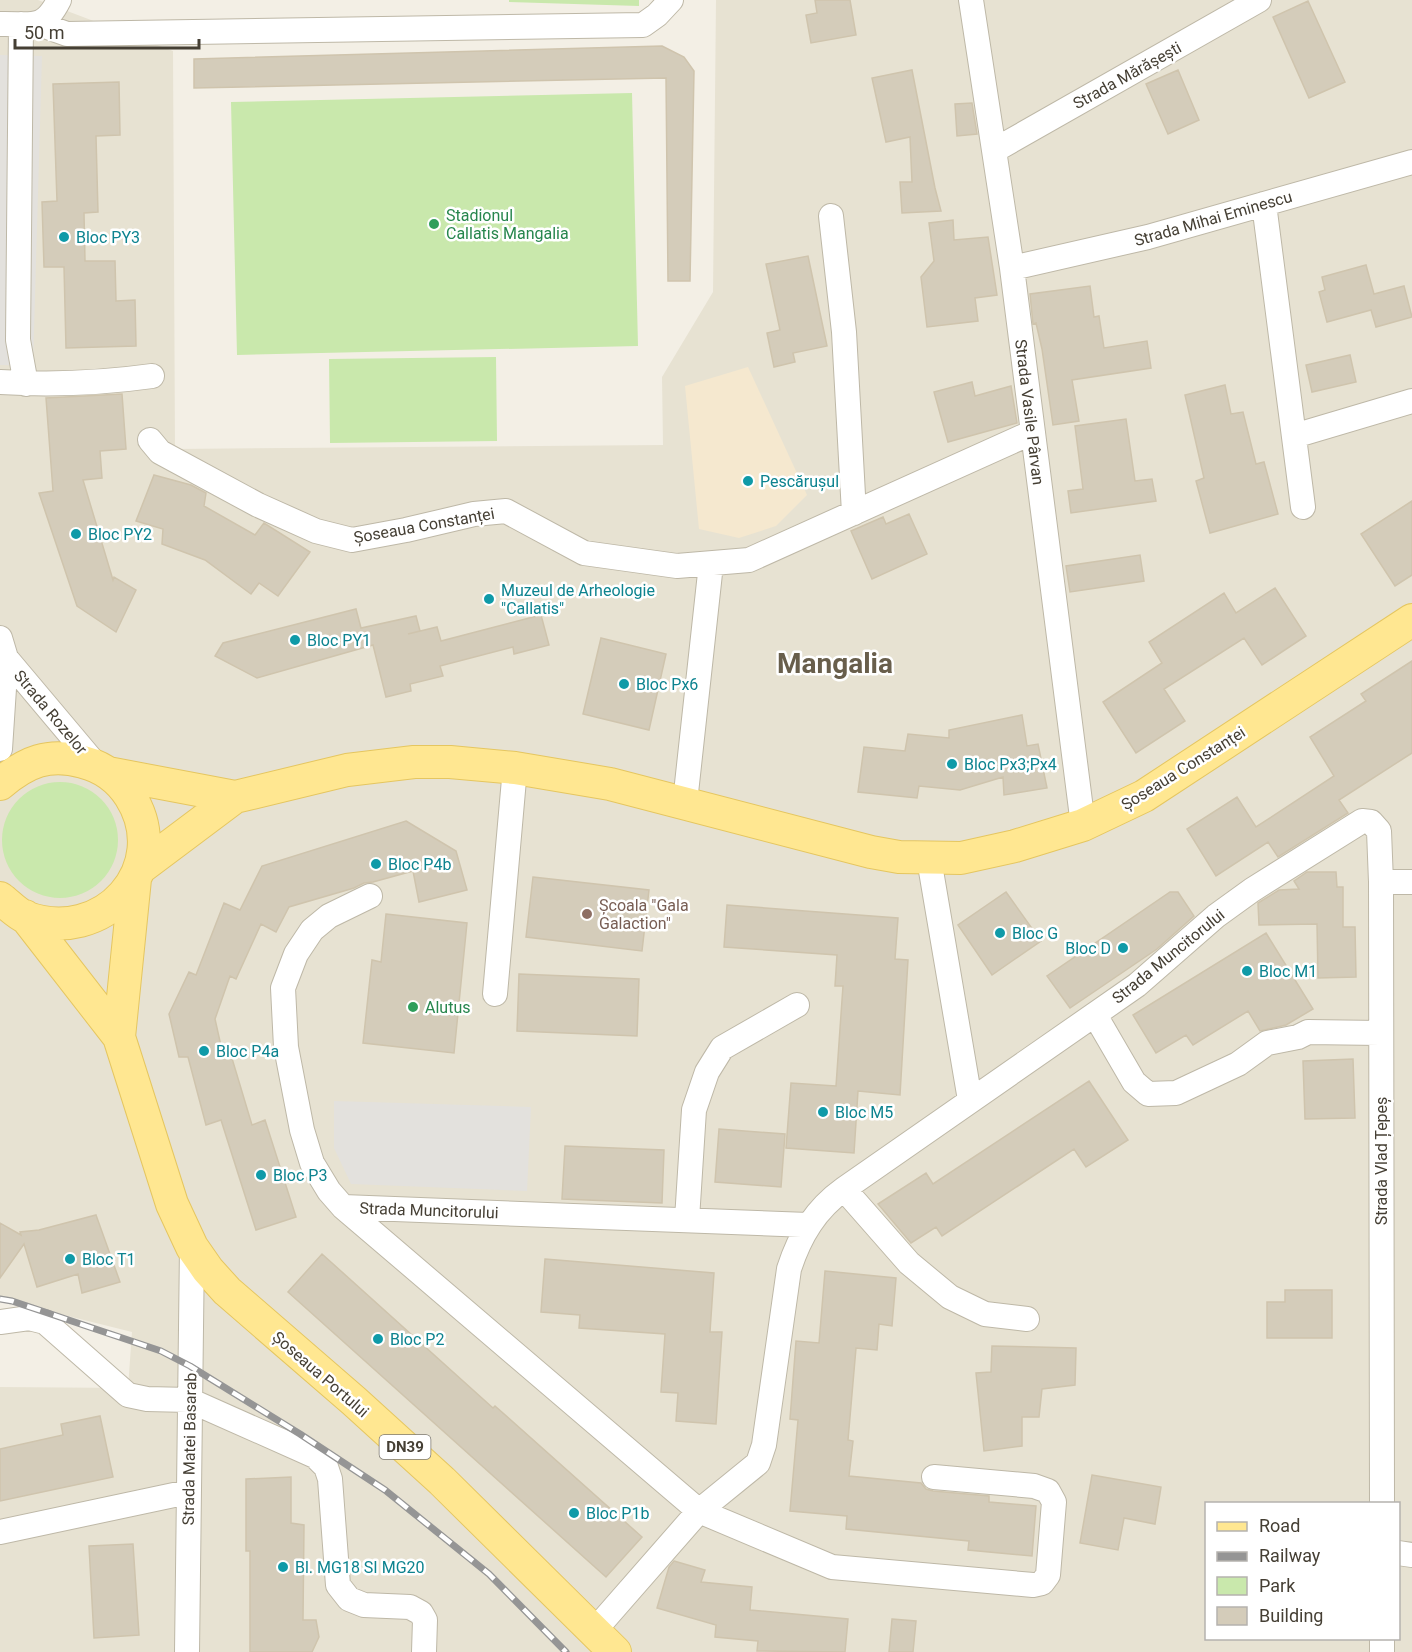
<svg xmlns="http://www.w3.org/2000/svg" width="1412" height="1652" viewBox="0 0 1412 1652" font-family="Roboto,sans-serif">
  <rect width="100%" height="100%" fill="#f3efe5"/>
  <!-- residential -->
  <path fill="#e7e2d2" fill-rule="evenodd" d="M 0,0 L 38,0 L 173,51 L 175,449 L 663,445 L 662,377 L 713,292 L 716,0 L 1412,0 L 1412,1652 L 0,1652 L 0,1387 L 128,1388 L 132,1332 L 0,1299 ZM 1206,1504 L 1398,1504 L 1398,1638 L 1206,1638 Z"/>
  <!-- commercial -->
  <path fill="#f5e8cf" d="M 748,367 L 807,495 L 776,526 L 739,538 L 699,529 L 685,386 Z"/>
  <!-- green -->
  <path fill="#c9e8ac" d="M 509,0 L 639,0 L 639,6 L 509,2 Z
    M 632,93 L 638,346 L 237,355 L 231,102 Z
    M 496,357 L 497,441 L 330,443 L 329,359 Z
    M2 840a58 58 0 1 1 116 0a58 58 0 1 1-116 0Z"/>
  <!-- parking -->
  <path fill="#e3e1dd" d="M 0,55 L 42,56 L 33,366 L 0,365 Z
    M 334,1101 L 531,1107 L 527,1191 L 351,1184 L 334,1148 Z"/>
  <!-- building -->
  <path fill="#d4ccba" stroke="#cfc4ad" stroke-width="1.5" d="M 815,0 L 850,0 L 856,35 L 811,43 L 806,15 L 817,13 Z
    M 1308,1 L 1345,82 L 1309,98 L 1273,17 Z
    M 662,46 L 684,57 L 694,71 L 690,281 L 668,281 L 666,78 L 194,88 L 194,59 Z
    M 912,70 L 935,188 L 941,211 L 902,213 L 900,182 L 912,182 L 910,137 L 886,142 L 872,78 Z
    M 1178,70 L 1199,120 L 1168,134 L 1146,84 Z
    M 119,82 L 120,135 L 96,136 L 98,212 L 84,213 L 85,261 L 115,261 L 116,301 L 135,300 L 136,346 L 66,348 L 64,267 L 44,267 L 42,202 L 57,201 L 53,84 Z
    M 972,103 L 977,134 L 957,136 L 955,104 Z
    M 953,220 L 954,240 L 988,237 L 997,295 L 975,298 L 978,321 L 927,327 L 921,277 L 934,261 L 929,223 Z
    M 808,256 L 827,346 L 793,353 L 795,362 L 774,367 L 767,333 L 780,330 L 766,264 Z
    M 1366,265 L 1374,294 L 1404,286 L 1412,317 L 1376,327 L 1371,310 L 1327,322 L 1319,292 L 1325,290 L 1322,277 Z
    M 1090,286 L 1094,317 L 1099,316 L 1104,348 L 1147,341 L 1151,368 L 1072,380 L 1079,421 L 1053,425 L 1042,349 L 1036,323 L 1033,324 L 1030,294 Z
    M 1350,355 L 1356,382 L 1312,392 L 1306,365 Z
    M 972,382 L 975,396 L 1011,386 L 1017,423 L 948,442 L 934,392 Z
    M 1225,385 L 1231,414 L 1243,412 L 1256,464 L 1264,462 L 1278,514 L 1210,533 L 1196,481 L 1204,478 L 1185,395 Z
    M 122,394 L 126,449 L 100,451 L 102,478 L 83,480 L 113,580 L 114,577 L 136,590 L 116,632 L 77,606 L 39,493 L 53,491 L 46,398 Z
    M 1126,419 L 1135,481 L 1152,479 L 1156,501 L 1071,513 L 1068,491 L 1083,489 L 1075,426 Z
    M 154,475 L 191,485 L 206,493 L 204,506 L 255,535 L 264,523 L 310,552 L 278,596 L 259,583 L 251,594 L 205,560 L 162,544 L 163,529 L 136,521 Z
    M 1412,501 L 1412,575 L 1395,586 L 1361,534 Z
    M 909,514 L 927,554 L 872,579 L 851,531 L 883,517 L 886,524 Z
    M 1140,555 L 1144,581 L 1070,592 L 1066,566 Z
    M 1275,588 L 1306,636 L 1262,665 L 1244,638 L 1164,689 L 1185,721 L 1136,753 L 1103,702 L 1162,663 L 1149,642 L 1224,593 L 1236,613 Z
    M 356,609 L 361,628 L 416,616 L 420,631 L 408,634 L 437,627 L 441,641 L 541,615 L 549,645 L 514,654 L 513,647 L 440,666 L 443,676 L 410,684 L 411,691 L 386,697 L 373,645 L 257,678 L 215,656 L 223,643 Z
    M 601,638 L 666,654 L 649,730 L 583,714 Z
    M 1412,661 L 1412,753 L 1339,800 L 1348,813 L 1278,857 L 1268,842 L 1216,876 L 1187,829 L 1237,797 L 1256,827 L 1334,776 L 1310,737 L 1366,701 L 1361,694 Z
    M 1022,715 L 1027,746 L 1038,744 L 1047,788 L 1004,795 L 1003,777 L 960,790 L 919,786 L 917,798 L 858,792 L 864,747 L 905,751 L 908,734 L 949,738 L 949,730 Z
    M 406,821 L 456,851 L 467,890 L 419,902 L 413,871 L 373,882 L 364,883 L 354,888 L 289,907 L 276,932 L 261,924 L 236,979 L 230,976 L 215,1019 L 221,1046 L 228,1045 L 252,1125 L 265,1120 L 296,1217 L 256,1230 L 221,1120 L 206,1125 L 188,1057 L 179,1057 L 169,1014 L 189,972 L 196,975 L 224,903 L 240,910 L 262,866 Z
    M 1307,872 L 1336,872 L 1337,887 L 1343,887 L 1343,927 L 1355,927 L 1356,977 L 1318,978 L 1317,924 L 1259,925 L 1258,903 L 1279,890 L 1299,889 L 1294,881 Z
    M 533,877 L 649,890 L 642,951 L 526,937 Z
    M 1006,892 L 1041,941 L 992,975 L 958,925 Z
    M 1170,892 L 1178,892 L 1194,916 L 1157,949 L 1070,1008 L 1047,976 Z
    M 727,905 L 898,918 L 895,959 L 908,960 L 900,1095 L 858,1091 L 854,1153 L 786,1148 L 791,1083 L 836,1086 L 843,986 L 835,986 L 837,955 L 724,947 Z
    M 386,914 L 467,923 L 454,1053 L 363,1043 L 372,960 L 381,962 Z
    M 1266,933 L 1313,1009 L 1286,1025 L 1260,1031 L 1248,1011 L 1193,1045 L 1186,1035 L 1156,1053 L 1133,1015 Z
    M 519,974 L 639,979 L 637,1036 L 517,1031 Z
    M 1353,1059 L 1355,1118 L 1305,1119 L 1303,1061 Z
    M 1089,1081 L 1128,1140 L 1086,1167 L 1074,1149 L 942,1236 L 936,1227 L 911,1243 L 878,1204 L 926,1173 L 933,1184 Z
    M 719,1129 L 785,1134 L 781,1187 L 715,1182 Z
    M 565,1146 L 664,1150 L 662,1203 L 562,1199 Z
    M 96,1215 L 120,1282 L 82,1293 L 78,1274 L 37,1287 L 24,1244 L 0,1278 L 0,1223 L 21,1235 L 20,1232 L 39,1230 Z
    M 322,1254 L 493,1408 L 495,1406 L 642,1537 L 606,1577 L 288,1292 Z
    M 545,1259 L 714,1273 L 710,1332 L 722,1332 L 716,1424 L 676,1421 L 678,1393 L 661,1392 L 665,1334 L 579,1328 L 580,1315 L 541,1312 Z
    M 825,1271 L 896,1278 L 892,1326 L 879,1324 L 877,1350 L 856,1348 L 848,1440 L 853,1441 L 849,1476 L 921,1483 L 926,1489 L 933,1491 L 989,1496 L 989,1502 L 1036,1506 L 1032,1556 L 968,1550 L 969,1541 L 846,1529 L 847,1516 L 790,1511 L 798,1420 L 790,1419 L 796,1341 L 819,1343 Z
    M 1285,1290 L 1332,1290 L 1332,1338 L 1267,1338 L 1267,1302 L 1285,1302 Z
    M 992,1346 L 1076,1348 L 1075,1385 L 1042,1389 L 1039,1417 L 1022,1417 L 1022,1446 L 984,1451 L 976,1373 L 991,1372 Z
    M 100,1416 L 113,1477 L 0,1501 L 0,1449 L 63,1435 L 61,1424 Z
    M 1092,1475 L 1161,1487 L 1155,1524 L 1124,1518 L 1118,1550 L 1080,1543 Z
    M 291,1477 L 291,1523 L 304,1525 L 303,1620 L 316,1620 L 319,1637 L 312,1652 L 250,1652 L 250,1551 L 246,1551 L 246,1479 Z
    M 133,1544 L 139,1635 L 94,1638 L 89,1546 Z
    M 674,1561 L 705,1570 L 701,1582 L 752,1587 L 750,1610 L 848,1619 L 845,1652 L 757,1651 L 758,1641 L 715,1637 L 716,1625 L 657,1608 L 669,1567 Z
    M 892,1619 L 916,1621 L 913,1652 L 889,1652 Z"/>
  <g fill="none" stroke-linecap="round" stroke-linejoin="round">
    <defs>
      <path id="minor" d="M 971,0 L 1012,268 L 1083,825
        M 0,24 C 31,23 43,32 59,0
        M 21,24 L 18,340 L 26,384
        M 39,24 L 67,34 L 643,25 L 657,15 L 671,0
        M 995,150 L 1259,0
        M 1264,204 L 1303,507
        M 831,216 L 844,332 L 854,513
        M 1012,268 L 1148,237 L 1412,162
        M 0,382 C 50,385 102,383 152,376
        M 1294,436 L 1412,401
        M 150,440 L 160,452 L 258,505 L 316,531 L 352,540 L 406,530 L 474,514 L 506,511 L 584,553 L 677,566 L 749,560 L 1033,432
        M 0,638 L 6,658 L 0,749
        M 6,658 L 96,765
        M 685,802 L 711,564
        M 929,859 L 970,1100
        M 1381,882 L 1412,882
        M 370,896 L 329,916 L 312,930 L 296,954 L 283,988 L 286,1047 L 302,1130 L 312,1163 L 329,1191 L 343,1207 L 699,1511 L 832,1567 L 1033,1585 L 1042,1583 L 1048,1575 L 1054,1502 L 1048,1491 L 1034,1486 L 934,1477
        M 495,994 L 515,768
        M 1095,1015 L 1134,1082 L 1148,1094 L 1176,1093 L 1238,1064 L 1267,1043 L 1298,1037 L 1308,1032 L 1380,1033
        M 844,1189 L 909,1263 L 950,1297 L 985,1314 L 1027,1319
        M 343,1207 L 808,1225
        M 687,1219 L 694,1110 L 707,1072 L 722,1048 L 797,1005
        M 0,1322 L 29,1318 L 45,1322 L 128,1395 L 147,1399 L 189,1400 L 315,1456 L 326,1467 L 330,1479 L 338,1585 L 349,1599 L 364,1605 L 410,1607 L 421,1613 L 425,1620 L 424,1652
        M 0,1532 L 188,1492
        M 1398,1553 L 1412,1555
        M 594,1631 L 699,1511 L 758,1463 L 764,1445 L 789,1269 C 800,1235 816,1209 844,1189 L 1137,985 L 1216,916 L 1252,890 L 1362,821 L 1371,822 L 1379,831 L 1381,882 L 1382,1504
        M 1382,1638 L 1382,1652
        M 187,1652 L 192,1247"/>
      <path id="major" d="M 108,773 L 235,797
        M 0,784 C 26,762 49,752 83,762 C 103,767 119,779 130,796 C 175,867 103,947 25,917 C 16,913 8,904 0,898
        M 139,869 L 235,797 L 347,770 L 414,762 L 450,762 L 515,768 L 610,784 L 871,852 L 899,857 L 961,858 L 1015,846 L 1083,825 L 1144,796 L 1412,620
        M 25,916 L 119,1037 L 172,1204 L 192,1247 L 208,1270 L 227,1291 L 354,1401 L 442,1481 L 615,1652
        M 119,1037 L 135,879"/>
    </defs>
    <!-- minor casing -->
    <use href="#minor" stroke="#beb8a7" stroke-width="26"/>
    <!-- major casing -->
    <use href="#major" stroke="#e5c660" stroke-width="34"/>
    <!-- minor -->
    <use href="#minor" stroke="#fff" stroke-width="24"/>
    <!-- major -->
    <use href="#major" stroke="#ffe791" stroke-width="32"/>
    <defs>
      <path id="rail" d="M 0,1299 L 12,1301 L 161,1351 L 190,1366 L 300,1434 L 385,1490 L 489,1574 L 566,1652"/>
    </defs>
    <!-- rail casing -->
    <use href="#rail" stroke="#959595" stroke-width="7"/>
    <!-- rail -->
    <use href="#rail" stroke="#fff" stroke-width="4.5" stroke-dasharray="14" stroke-linecap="butt"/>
  </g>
  <!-- markers -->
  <g fill="#2e9e5b" stroke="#fff" stroke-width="2">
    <circle cx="434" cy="224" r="6"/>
    <circle cx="413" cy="1007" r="6"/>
  </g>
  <g fill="#0f9aa8" stroke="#fff" stroke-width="2">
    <circle cx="64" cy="237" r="6"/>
    <circle cx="748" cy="481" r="6"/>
    <circle cx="76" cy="534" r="6"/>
    <circle cx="489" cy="599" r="6"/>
    <circle cx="295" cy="640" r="6"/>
    <circle cx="624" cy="684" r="6"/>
    <circle cx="952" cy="764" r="6"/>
    <circle cx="376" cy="864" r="6"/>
    <circle cx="1000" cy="933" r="6"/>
    <circle cx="1123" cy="948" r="6"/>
    <circle cx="1247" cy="971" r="6"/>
    <circle cx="204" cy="1051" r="6"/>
    <circle cx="823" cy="1112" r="6"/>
    <circle cx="261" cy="1175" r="6"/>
    <circle cx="70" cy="1259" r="6"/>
    <circle cx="378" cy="1339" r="6"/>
    <circle cx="574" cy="1513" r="6"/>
    <circle cx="283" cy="1567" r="6"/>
  </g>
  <circle fill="#8d6e63" stroke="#fff" stroke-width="2" cx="587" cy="914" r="6"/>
  <g text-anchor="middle" stroke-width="5" stroke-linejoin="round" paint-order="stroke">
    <!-- shield labels -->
    <rect fill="#fff" stroke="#7d7971" stroke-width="1.5" x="379.5" y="1435" width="51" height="24" rx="4.5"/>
    <g font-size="15" font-weight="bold" fill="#453f34">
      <text x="405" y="1452">DN39</text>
    </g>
    <!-- street labels -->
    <g font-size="16" fill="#453f34" stroke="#fff">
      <text transform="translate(1127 75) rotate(-29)" y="6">Strada Mărășești</text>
      <text transform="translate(1213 218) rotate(-16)" y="6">Strada Mihai Eminescu</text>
      <text transform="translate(1030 412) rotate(83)" y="6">Strada Vasile Pârvan</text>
      <text transform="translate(424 525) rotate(-10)" y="6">Șoseaua Constanței</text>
      <text transform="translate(51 712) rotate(50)" y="6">Strada Rozelor</text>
      <text transform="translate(1183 768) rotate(-32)" y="6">Șoseaua Constanței</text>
      <text transform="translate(1168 956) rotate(-39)" y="6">Strada Muncitorului</text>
      <text transform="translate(1381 1161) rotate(-90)" y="6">Strada Vlad Țepeș</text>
      <text transform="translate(429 1210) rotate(2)" y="6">Strada Muncitorului</text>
      <text transform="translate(321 1374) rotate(41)" y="6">Șoseaua Portului</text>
      <text transform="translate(189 1449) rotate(-89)" y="6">Strada Matei Basarab</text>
    </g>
    <!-- leisure labels -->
    <g font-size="16" fill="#27864d" stroke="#fff" text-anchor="start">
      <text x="446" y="221">Stadionul<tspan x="446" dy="18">Callatis Mangalia</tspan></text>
      <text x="425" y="1013">Alutus</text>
    </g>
    <!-- culture labels -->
    <g font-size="16" fill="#0d838f" stroke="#fff" text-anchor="start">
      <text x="76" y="243">Bloc PY3</text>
      <text x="760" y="487">Pescărușul</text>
      <text x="88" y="540">Bloc PY2</text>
      <text x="501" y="596">Muzeul de Arheologie<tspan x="501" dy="18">"Callatis"</tspan></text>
      <text x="307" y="646">Bloc PY1</text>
      <text x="636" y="690">Bloc Px6</text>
      <text x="964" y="770">Bloc Px3;Px4</text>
      <text x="388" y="870">Bloc P4b</text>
      <text x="1012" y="939">Bloc G</text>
      <text x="1111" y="954" text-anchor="end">Bloc D</text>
      <text x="1259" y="977">Bloc M1</text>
      <text x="216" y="1057">Bloc P4a</text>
      <text x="835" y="1118">Bloc M5</text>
      <text x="273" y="1181">Bloc P3</text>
      <text x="82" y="1265">Bloc T1</text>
      <text x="390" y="1345">Bloc P2</text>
      <text x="586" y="1519">Bloc P1b</text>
      <text x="295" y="1573">Bl. MG18 SI MG20</text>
    </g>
    <!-- education labels -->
    <g font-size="16" fill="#785e54" stroke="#fff" text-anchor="start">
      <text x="599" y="911">Școala "Gala<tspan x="599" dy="18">Galaction"</tspan></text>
    </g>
    <!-- town labels -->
    <g font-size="28" font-weight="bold" fill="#685e4b" stroke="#fff">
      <text x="835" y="673">Mangalia</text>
    </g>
  </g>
  <!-- legend -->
  <rect x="1205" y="1502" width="195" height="138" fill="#ffffff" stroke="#b5b2ae" stroke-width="1.5"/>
  <rect x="1217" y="1522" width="30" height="9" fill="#ffe791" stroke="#b5b2ae" stroke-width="1.5"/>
  <text x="1259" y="1532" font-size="18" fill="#453f34">Road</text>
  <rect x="1217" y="1552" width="30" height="9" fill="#959595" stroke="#b5b2ae" stroke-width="1.5"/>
  <text x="1259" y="1562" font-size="18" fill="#453f34">Railway</text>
  <rect x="1217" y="1577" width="30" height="18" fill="#c9e8ac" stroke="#b5b2ae" stroke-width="1.5"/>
  <text x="1259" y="1592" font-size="18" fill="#453f34">Park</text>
  <rect x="1217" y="1607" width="30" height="18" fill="#d4ccba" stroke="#b5b2ae" stroke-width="1.5"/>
  <text x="1259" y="1622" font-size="18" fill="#453f34">Building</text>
  <!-- scale -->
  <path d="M15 39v9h184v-9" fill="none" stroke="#453f34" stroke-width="3"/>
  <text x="24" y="39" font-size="18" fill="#453f34" stroke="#ffffff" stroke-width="4.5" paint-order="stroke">50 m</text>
</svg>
